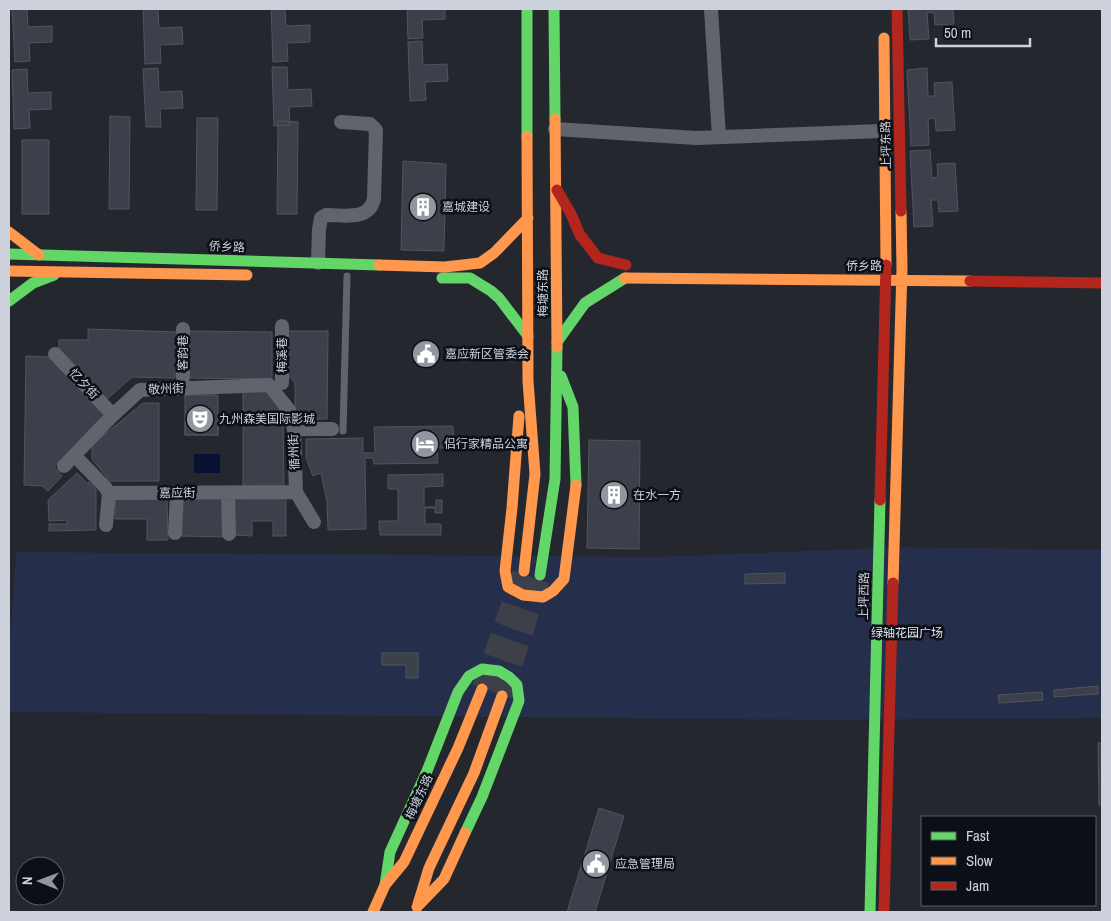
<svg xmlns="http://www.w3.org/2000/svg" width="1111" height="921" viewBox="0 0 1111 921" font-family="'Archivo Narrow','Noto Sans SC',sans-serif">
  <rect width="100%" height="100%" fill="#25272f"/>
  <!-- green -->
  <path fill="#252e4a" d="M 907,547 L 1102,550 L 1102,718 L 827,720 L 9,712 L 9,654 L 16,552 L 656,557 Z"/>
  <!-- water -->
  <path fill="#0a0f34" d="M 194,454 L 220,454 L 220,473 L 194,473 Z"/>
  <!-- building -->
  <path fill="#3c404b" stroke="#52545a" d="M 12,9 L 27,9 L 28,27 L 52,26 L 52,42 L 29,43 L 30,61 L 15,62 Z
    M 143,9 L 158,9 L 159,28 L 182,27 L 183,44 L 160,45 L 161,63 L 145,64 Z
    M 271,9 L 285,9 L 286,26 L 310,25 L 310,42 L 287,43 L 288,61 L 273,62 Z
    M 407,9 L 445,9 L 445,19 L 422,20 L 423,38 L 408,39 Z
    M 908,9 L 953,9 L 954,24 L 935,25 L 934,12 L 927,13 L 929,39 L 910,40 Z
    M 422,41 L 423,65 L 447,64 L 448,81 L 425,82 L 426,100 L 410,101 L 408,42 Z
    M 272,67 L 287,67 L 288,90 L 311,89 L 312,106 L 289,107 L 290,125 L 274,126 Z
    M 158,68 L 159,92 L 182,91 L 183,108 L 160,109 L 161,127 L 146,127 L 143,69 Z
    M 927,68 L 928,96 L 935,96 L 934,83 L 952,82 L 955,130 L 936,131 L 935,118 L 928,119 L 929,145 L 911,146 L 907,70 Z
    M 27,69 L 28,93 L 51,92 L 51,109 L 29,110 L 30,128 L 14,129 L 12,70 Z
    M 110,116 L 130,117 L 129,209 L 109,209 Z
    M 197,118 L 218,118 L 217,210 L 196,210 Z
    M 278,121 L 298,122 L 297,214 L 277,214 Z
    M 22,140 L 49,140 L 49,214 L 22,214 Z
    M 930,150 L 932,178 L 938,177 L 937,164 L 955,163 L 958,211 L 939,212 L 938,200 L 931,200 L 933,226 L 914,227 L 910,151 Z
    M 403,161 L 446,164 L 444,251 L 401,250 Z
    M 88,329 L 177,332 L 175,378 L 132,377 L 106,400 L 59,351 L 59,340 L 88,340 Z
    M 189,331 L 272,332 L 272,379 L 189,378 Z
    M 288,331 L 328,331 L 327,419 L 295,419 L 295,383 L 288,375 Z
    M 26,356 L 49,357 L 106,414 L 54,467 L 62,476 L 48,491 L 42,486 L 24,485 Z
    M 243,391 L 268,391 L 283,415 L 284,488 L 243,487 Z
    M 185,395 L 218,395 L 218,435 L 185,435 Z
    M 143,403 L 159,403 L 159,481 L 110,481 L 92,459 L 92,445 Z
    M 185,422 L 218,422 L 218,435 L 185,435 Z
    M 453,426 L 454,448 L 437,448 L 438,463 L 374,464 L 373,458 L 365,458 L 366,529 L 328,530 L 327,502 L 321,473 L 313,476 L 306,458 L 306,439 L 363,438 L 363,453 L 375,453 L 374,427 Z
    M 589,440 L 640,441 L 639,549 L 587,548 Z
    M 77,473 L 88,484 L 89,482 L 96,489 L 96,530 L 49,531 L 49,524 L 67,524 L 67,520 L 49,521 L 48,500 Z
    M 443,474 L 443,486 L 424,487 L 424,507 L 436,507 L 436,500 L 442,500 L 442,513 L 435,513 L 435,508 L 425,508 L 425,524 L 441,524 L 441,535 L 380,535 L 379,521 L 398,521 L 398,489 L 388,489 L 388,475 Z
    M 181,495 L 226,496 L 225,537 L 181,536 Z
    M 233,497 L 286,497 L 286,536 L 273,536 L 273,521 L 252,521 L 252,536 L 233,535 Z
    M 115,499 L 167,499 L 168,540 L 147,540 L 147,519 L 115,519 Z
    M 785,573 L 785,583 L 745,584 L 745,574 Z
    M 382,653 L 418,653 L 418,678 L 406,678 L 406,665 L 382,665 Z
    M 1098,686 L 1098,694 L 1054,697 L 1054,690 Z
    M 1042,692 L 1043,700 L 999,703 L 998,695 Z
    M 1098,743 L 1102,743 L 1102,805 L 1099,805 Z
    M 599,808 L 624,816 L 595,912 L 567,912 Z"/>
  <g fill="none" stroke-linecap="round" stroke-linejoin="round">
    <!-- primary-tunnel -->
    <path stroke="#3e4049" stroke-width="22" stroke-dasharray="22 11" stroke-linecap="butt" d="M 483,688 L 523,574
      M 502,695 L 539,578"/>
    <!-- lane -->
    <path stroke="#61646c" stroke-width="7" d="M 343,431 L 347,276"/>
    <!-- street -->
    <path stroke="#61646c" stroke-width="14" d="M 711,9 L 719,137
      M 555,129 L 696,138 L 881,131
      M 318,263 L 319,229 L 321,218 L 326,215 C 345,215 369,221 374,199 L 376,130 L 370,124 L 341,122
      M 55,354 L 113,415
      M 183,377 L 183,329
      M 282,383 L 282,326
      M 294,429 L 332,429
      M 75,456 L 105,487 L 109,493 L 296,492
      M 64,466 L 113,415 L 140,390 L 269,385 L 289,410 L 294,429 L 296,492 L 314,522
      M 228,493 L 229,534
      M 106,525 L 109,493
      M 175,533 L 177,493"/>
    <!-- fast -->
    <path stroke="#63d668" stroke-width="11" d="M 527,9 L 527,136
      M 554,9 L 555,119
      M 9,254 L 379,265
      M 442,278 L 470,278 L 491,291 L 499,298 L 528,336
      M 9,301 L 33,283 L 54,275
      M 557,342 L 585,303 L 625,278
      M 561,376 L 573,407 L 576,485
      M 540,575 L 555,479 L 557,347
      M 385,885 L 390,852 L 427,771 L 458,692 L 469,676 L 482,669 L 499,671 L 509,677 L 517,685 L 519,701 L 482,797 L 465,833
      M 870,912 L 880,500"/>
    <!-- slow -->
    <path stroke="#ff974d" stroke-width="11" d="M 884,38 L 886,265
      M 555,119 L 557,347
      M 9,232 L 39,255
      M 379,265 L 445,267
      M 445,267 L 480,263 L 494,253 L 528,218
      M 9,271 L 247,275
      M 625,278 L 970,281
      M 519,416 L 512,508 L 505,571 L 508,587 L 523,595 L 543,597 L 553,591 L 564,579 L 576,485
      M 524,571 L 535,474 L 528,381 L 527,136
      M 893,583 L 902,268 L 901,211
      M 418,904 L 429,868 L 474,773 L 502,696
      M 417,907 L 444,879 L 465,833
      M 373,912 L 385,885 L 404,862 L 458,748 L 482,689"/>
    <!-- jam -->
    <path stroke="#b3261e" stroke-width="11" d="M 897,9 L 901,211
      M 557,190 L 571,214 L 580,235 L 598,258 L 626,265
      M 970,281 L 1102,283
      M 880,500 L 886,265
      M 884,912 L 893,583"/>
  </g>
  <!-- icons -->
  <defs>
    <symbol id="building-disc" viewBox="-11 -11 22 22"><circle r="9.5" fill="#92969f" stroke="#0c0f15"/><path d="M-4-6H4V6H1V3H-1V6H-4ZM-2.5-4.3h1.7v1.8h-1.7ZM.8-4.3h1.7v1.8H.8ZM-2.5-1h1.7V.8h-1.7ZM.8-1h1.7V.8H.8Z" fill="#fff"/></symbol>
    <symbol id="civic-disc" viewBox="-11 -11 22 22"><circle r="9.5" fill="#92969f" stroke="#0c0f15"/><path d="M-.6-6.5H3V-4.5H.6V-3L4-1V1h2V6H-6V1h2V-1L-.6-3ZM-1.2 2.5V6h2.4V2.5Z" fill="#fff"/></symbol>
    <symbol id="theatre-disc" viewBox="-11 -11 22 22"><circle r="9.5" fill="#92969f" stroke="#0c0f15"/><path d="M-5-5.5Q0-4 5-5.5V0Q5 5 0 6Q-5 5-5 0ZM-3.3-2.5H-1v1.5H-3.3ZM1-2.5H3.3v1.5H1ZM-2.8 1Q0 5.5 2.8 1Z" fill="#fff"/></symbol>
    <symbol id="hotel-disc" viewBox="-11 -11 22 22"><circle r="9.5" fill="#92969f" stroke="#0c0f15"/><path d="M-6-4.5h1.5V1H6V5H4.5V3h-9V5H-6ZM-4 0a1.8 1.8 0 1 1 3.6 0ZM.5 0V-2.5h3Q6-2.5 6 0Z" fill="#fff"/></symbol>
  </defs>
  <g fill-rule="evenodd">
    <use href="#building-disc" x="407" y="191" width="32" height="32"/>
    <use href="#civic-disc" x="410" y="338" width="32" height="32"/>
    <use href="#theatre-disc" x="184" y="403" width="32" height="32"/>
    <use href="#hotel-disc" x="409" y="428" width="32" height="32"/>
    <use href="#building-disc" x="598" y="479" width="32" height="32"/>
    <use href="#civic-disc" x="580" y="848" width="32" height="32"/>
  </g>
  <g text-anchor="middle" stroke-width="5" stroke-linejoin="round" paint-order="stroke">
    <!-- street labels -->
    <g font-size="12" fill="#cdd1db" stroke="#0c0f15">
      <text transform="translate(886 145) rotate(-91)" y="4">上坪东路</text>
      <text transform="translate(227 247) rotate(2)" y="4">侨乡路</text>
      <text x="864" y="270">侨乡路</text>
      <text transform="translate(543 293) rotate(-90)" y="4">梅塘东路</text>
      <text transform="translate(183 353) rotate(-89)" y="4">客韵巷</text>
      <text transform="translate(282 355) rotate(-90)" y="4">梅溪巷</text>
      <text transform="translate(84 384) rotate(46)" y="4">忆夕街</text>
      <text transform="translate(166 389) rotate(-2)" y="4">敬州街</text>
      <text transform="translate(294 452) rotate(-93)" y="4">循州街</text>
      <text x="177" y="497">嘉应街</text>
      <text transform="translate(864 596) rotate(-89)" y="4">上坪西路</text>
      <text transform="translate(419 797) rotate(-65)" y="4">梅塘东路</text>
    </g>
    <!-- poi labels -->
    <g font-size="12" fill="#cdd1db" stroke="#0c0f15" text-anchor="start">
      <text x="442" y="211">嘉城建设</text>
      <text x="445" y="358">嘉应新区管委会</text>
      <text x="219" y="423">九州森美国际影城</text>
      <text x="444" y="448">侣行家精品公寓</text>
      <text x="633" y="499">在水一方</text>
      <text x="615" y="868">应急管理局</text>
    </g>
    <!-- park labels -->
    <g font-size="12" fill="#dee4f3" stroke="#0c0f15">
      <text x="907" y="637">绿轴花园广场</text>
    </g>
  </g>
  <!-- border -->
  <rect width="1111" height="921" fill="none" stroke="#cdd1db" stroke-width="20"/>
  <!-- legend -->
  <rect x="921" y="816" width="175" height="90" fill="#0c0f15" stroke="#595d64"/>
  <rect x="931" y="832" width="25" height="8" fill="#63d668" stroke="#595d64"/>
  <text x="966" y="841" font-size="15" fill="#cdd1db">Fast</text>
  <rect x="931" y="857" width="25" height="8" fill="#ff974d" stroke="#595d64"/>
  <text x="966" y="866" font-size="15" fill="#cdd1db">Slow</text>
  <rect x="931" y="882" width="25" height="8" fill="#b3261e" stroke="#595d64"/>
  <text x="966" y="891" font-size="15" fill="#cdd1db">Jam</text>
  <!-- north arrow -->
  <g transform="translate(40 881) rotate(271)"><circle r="24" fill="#0c0f15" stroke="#595d64"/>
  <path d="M0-4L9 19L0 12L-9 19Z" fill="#92969f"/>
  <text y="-8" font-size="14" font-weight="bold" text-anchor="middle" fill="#cdd1db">N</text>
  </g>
  <!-- scale -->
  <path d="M936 38v8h94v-8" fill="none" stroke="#cdd1db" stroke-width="2.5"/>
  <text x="944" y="38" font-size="15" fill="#cdd1db" stroke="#0c0f15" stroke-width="4" paint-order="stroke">50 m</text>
</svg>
